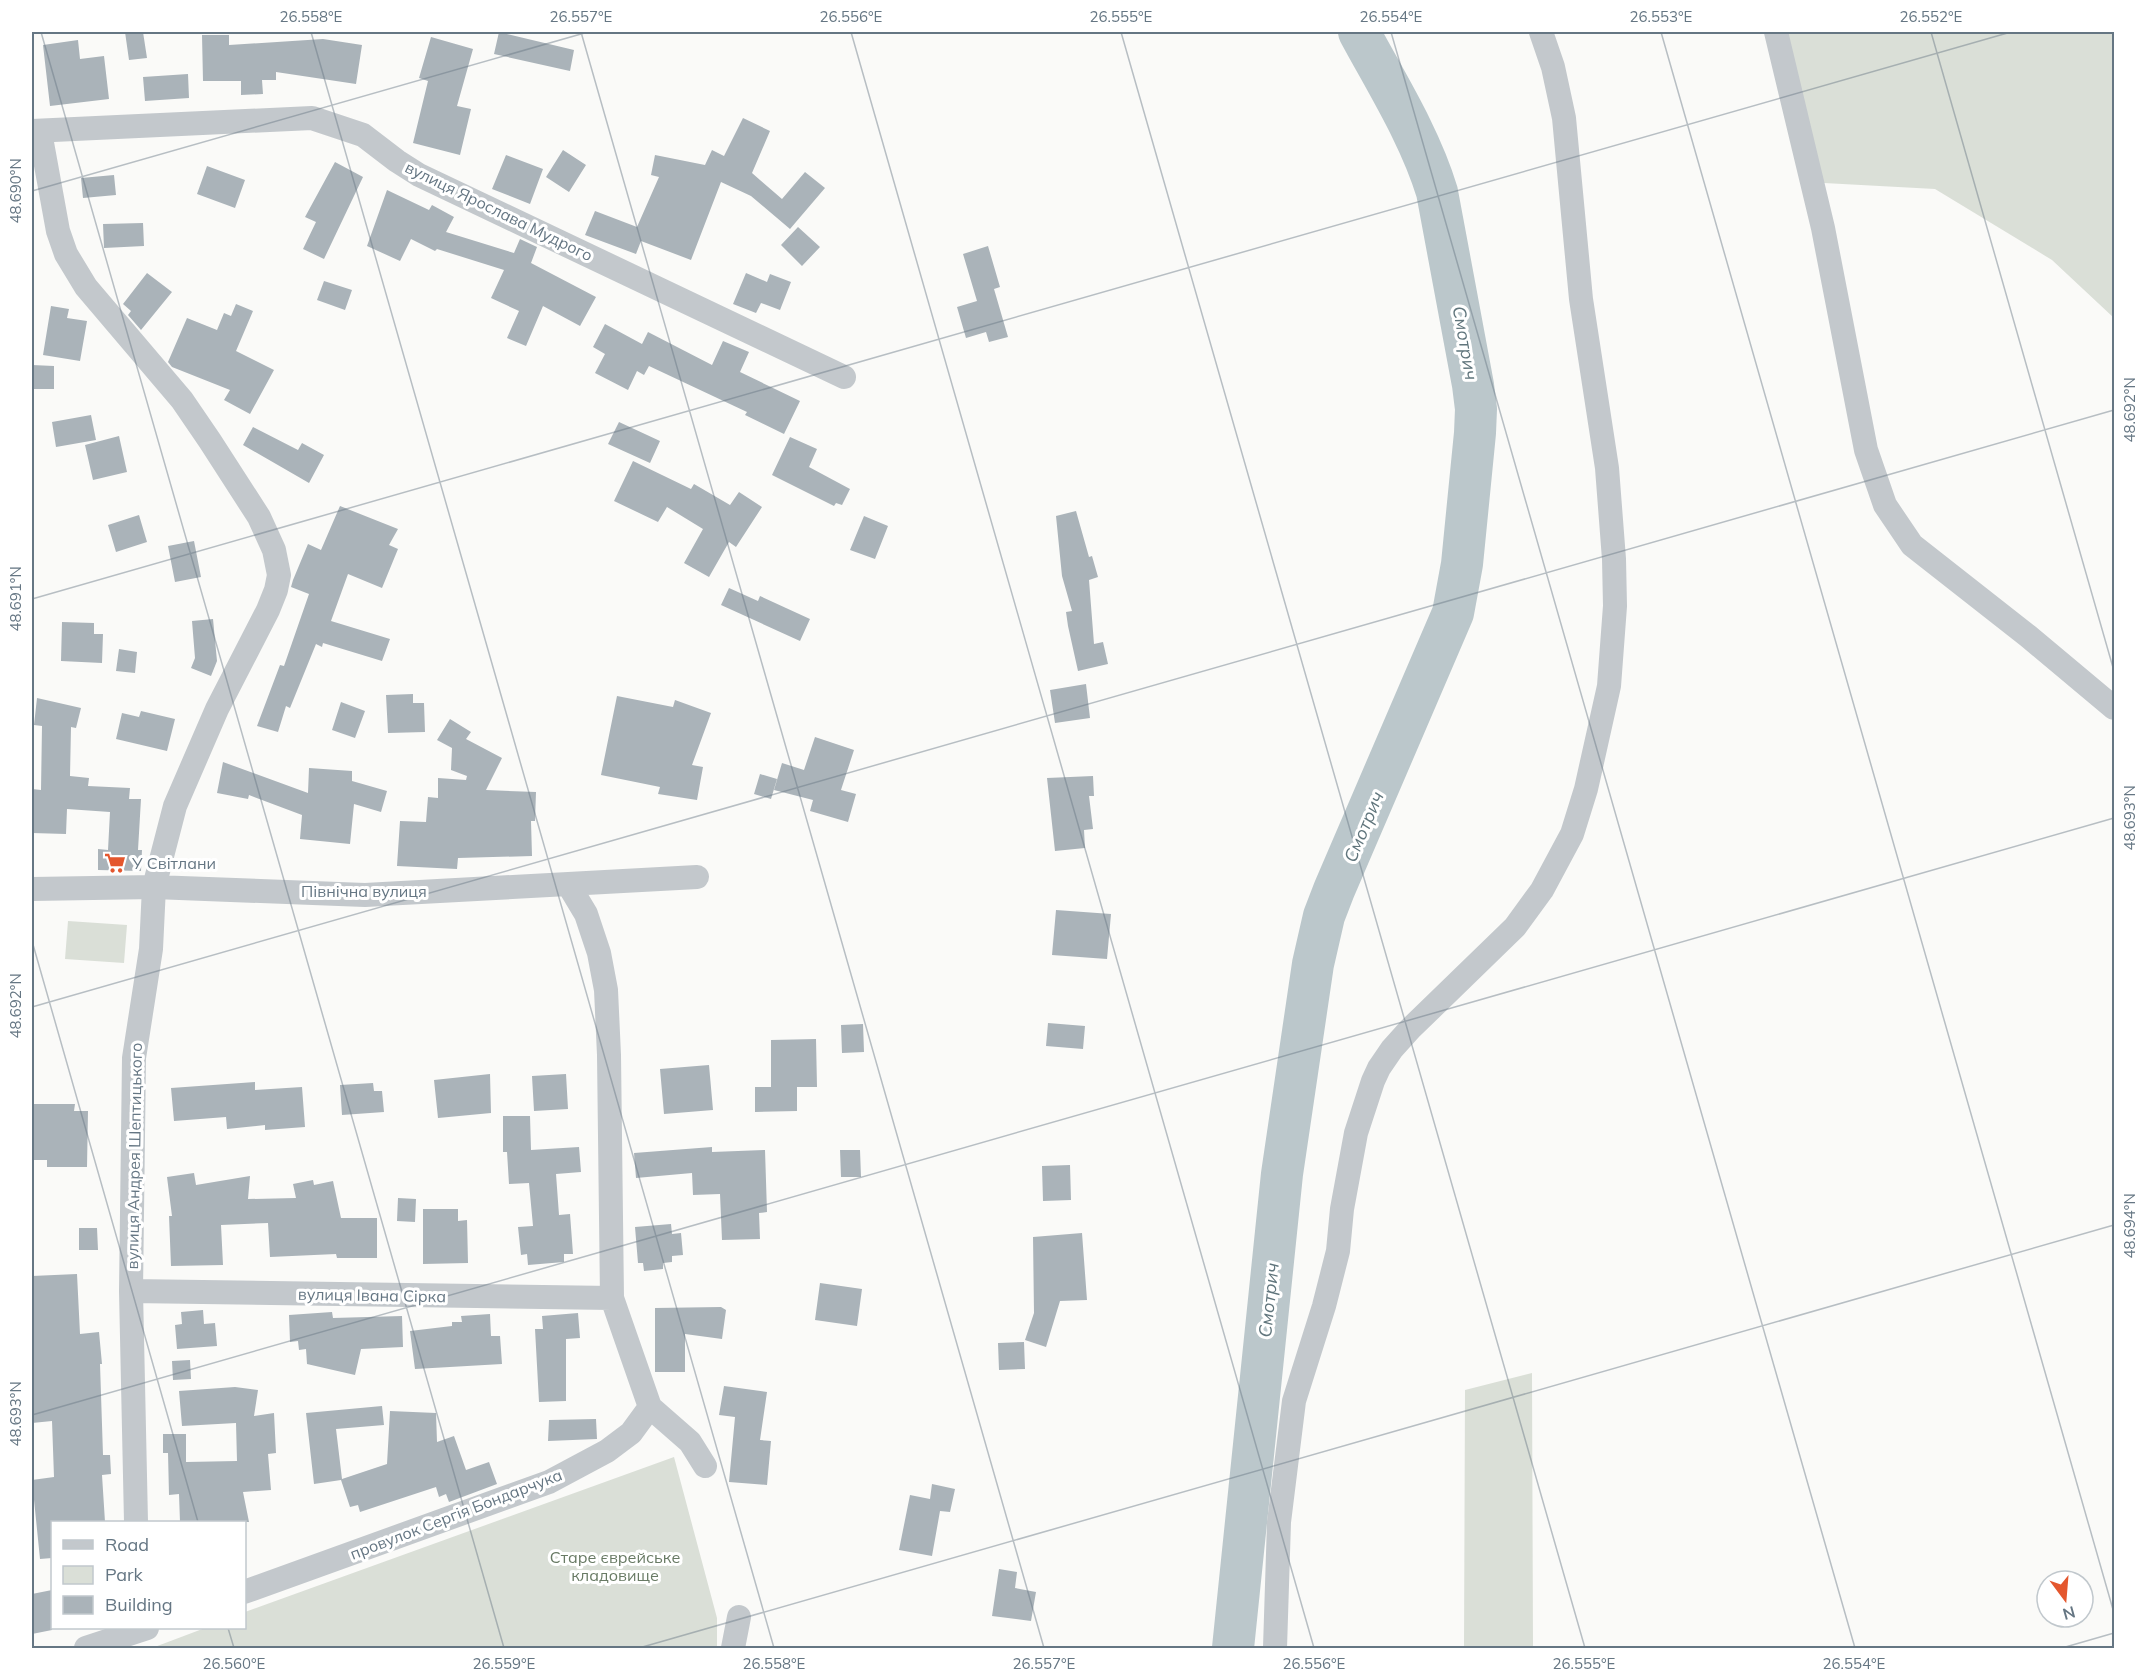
<svg xmlns="http://www.w3.org/2000/svg" width="2146" height="1680" viewBox="0 0 2146 1680" font-family="Mulish,sans-serif">
  <rect width="100%" height="100%" fill="#fafaf8"/>
  <!-- green -->
  <path fill="#dadfd7" d="M 1779,32 L 2114,32 L 2114,318 L 2052,260 L 1935,189 L 1824,183 Z
    M 68,921 L 127,925 L 124,963 L 65,959 Z
    M 1532,1373 L 1533,1648 L 1464,1648 L 1465,1390 Z
    M 674,1457 L 717,1618 L 717,1648 L 152,1648 L 205,1628 L 244,1628 L 245,1612 Z"/>
  <g fill="none" stroke-linecap="round" stroke-linejoin="round">
    <!-- river -->
    <path stroke="#bbc7cb" stroke-width="42" d="M 1233,1648 L 1282,1174 L 1313,964 L 1324,916 L 1334,890 L 1453,613 L 1462,564 L 1475,433 L 1476,409 L 1473,385 L 1437,192 C 1420,136 1387,84 1359,32"/>
  </g>
  <!-- building -->
  <path fill="#aab3b9" d="M 125,32 L 143,32 L 147,58 L 129,60 Z
    M 499,32 L 574,50 L 570,71 L 494,54 Z
    M 202,35 L 229,35 L 229,45 L 323,39 L 362,45 L 356,84 L 276,72 L 276,80 L 262,80 L 263,94 L 241,95 L 241,81 L 203,81 Z
    M 431,37 L 473,49 L 457,106 L 471,109 L 460,155 L 413,143 L 428,81 L 419,78 Z
    M 78,40 L 80,59 L 104,56 L 109,99 L 50,106 L 43,45 Z
    M 188,74 L 189,98 L 145,101 L 143,77 Z
    M 743,118 L 770,131 L 752,173 L 782,199 L 805,172 L 825,188 L 790,229 L 751,196 L 721,182 L 691,260 L 641,241 L 636,254 L 585,235 L 595,211 L 637,227 L 659,177 L 651,175 L 655,155 L 705,165 L 712,150 L 724,156 Z
    M 563,150 L 586,165 L 569,192 L 546,177 Z
    M 506,155 L 543,169 L 530,204 L 492,189 Z
    M 335,162 L 363,177 L 324,259 L 303,249 L 316,222 L 305,217 Z
    M 207,166 L 245,180 L 235,208 L 197,194 Z
    M 114,175 L 116,195 L 83,198 L 81,178 Z
    M 387,190 L 429,210 L 432,205 L 454,217 L 446,232 L 514,253 L 520,239 L 537,247 L 531,263 L 596,297 L 580,326 L 543,306 L 526,346 L 507,338 L 519,311 L 491,298 L 504,270 L 437,249 L 435,251 L 411,239 L 400,261 L 367,246 Z
    M 143,223 L 144,246 L 104,248 L 103,224 Z
    M 798,227 L 820,247 L 802,266 L 781,245 Z
    M 988,246 L 1000,287 L 994,289 L 1008,337 L 989,342 L 986,332 L 966,338 L 957,307 L 977,301 L 963,254 Z
    M 147,273 L 172,292 L 141,330 L 128,315 L 131,311 L 123,304 Z
    M 746,273 L 767,282 L 770,274 L 791,282 L 780,310 L 761,303 L 756,313 L 733,304 Z
    M 324,281 L 352,290 L 345,310 L 317,300 Z
    M 236,304 L 253,311 L 236,351 L 274,370 L 250,414 L 224,400 L 230,390 L 172,367 L 168,362 L 187,318 L 217,330 L 224,313 L 231,316 Z
    M 51,306 L 69,309 L 67,318 L 87,321 L 80,361 L 43,355 Z
    M 605,324 L 642,344 L 648,332 L 712,365 L 723,341 L 749,352 L 740,372 L 800,401 L 784,434 L 745,415 L 747,412 L 649,366 L 644,375 L 637,371 L 628,390 L 595,373 L 605,354 L 593,347 Z
    M 32,365 L 54,366 L 54,389 L 32,389 Z
    M 91,415 L 96,440 L 56,447 L 52,422 Z
    M 619,422 L 660,441 L 650,463 L 608,444 Z
    M 253,427 L 298,450 L 302,443 L 324,455 L 309,483 L 243,445 Z
    M 119,436 L 127,472 L 93,480 L 85,445 Z
    M 790,437 L 817,449 L 809,467 L 850,489 L 842,505 L 836,503 L 834,506 L 772,475 Z
    M 633,461 L 691,489 L 694,484 L 730,505 L 739,492 L 762,507 L 736,547 L 729,542 L 709,577 L 684,563 L 703,529 L 667,507 L 658,522 L 614,501 Z
    M 340,506 L 398,529 L 389,545 L 398,549 L 382,588 L 348,574 L 331,621 L 390,639 L 382,661 L 323,643 L 322,647 L 316,644 L 290,708 L 286,706 L 278,732 L 257,726 L 280,665 L 284,666 L 309,594 L 291,587 L 293,580 L 308,544 L 321,550 Z
    M 1076,511 L 1089,557 L 1092,556 L 1098,577 L 1089,580 L 1094,644 L 1103,642 L 1108,664 L 1078,671 L 1068,626 L 1066,612 L 1072,611 L 1062,576 L 1056,516 Z
    M 139,515 L 147,542 L 116,552 L 108,525 Z
    M 864,516 L 888,526 L 875,559 L 850,550 Z
    M 194,541 L 201,577 L 175,582 L 168,546 Z
    M 729,588 L 758,601 L 760,596 L 810,619 L 800,641 L 721,605 Z
    M 213,619 L 217,661 L 211,676 L 191,668 L 195,658 L 192,621 Z
    M 62,622 L 94,623 L 94,634 L 103,634 L 102,663 L 61,661 Z
    M 119,649 L 137,652 L 135,673 L 116,671 Z
    M 1086,684 L 1090,718 L 1055,723 L 1050,690 Z
    M 413,694 L 413,703 L 424,703 L 425,732 L 388,733 L 386,695 Z
    M 617,696 L 673,707 L 675,700 L 711,713 L 692,765 L 703,767 L 697,800 L 658,794 L 660,787 L 601,775 Z
    M 37,698 L 81,708 L 76,728 L 71,727 L 70,776 L 89,778 L 88,786 L 130,788 L 129,799 L 141,799 L 138,850 L 142,850 L 141,871 L 98,870 L 98,849 L 108,850 L 110,812 L 67,809 L 66,834 L 32,833 L 32,789 L 41,790 L 42,726 L 34,725 Z
    M 341,702 L 365,711 L 355,738 L 332,730 Z
    M 141,711 L 175,719 L 167,751 L 116,739 L 122,713 L 139,717 Z
    M 450,719 L 471,732 L 466,739 L 502,758 L 486,790 L 536,792 L 535,821 L 531,821 L 532,856 L 458,858 L 457,869 L 397,866 L 400,821 L 426,822 L 428,797 L 438,798 L 438,778 L 466,780 L 467,776 L 451,770 L 452,748 L 437,740 Z
    M 815,737 L 854,750 L 841,790 L 856,794 L 848,822 L 810,811 L 813,800 L 774,790 L 782,763 L 804,770 Z
    M 223,762 L 308,793 L 309,768 L 352,771 L 352,781 L 387,791 L 381,812 L 354,804 L 350,844 L 300,839 L 302,815 L 249,795 L 248,799 L 217,793 Z
    M 760,774 L 777,779 L 771,799 L 754,794 Z
    M 1093,776 L 1094,796 L 1089,796 L 1093,829 L 1084,830 L 1085,848 L 1055,851 L 1047,778 Z
    M 1056,910 L 1111,914 L 1107,959 L 1052,955 Z
    M 1048,1023 L 1085,1026 L 1083,1049 L 1046,1046 Z
    M 863,1024 L 864,1052 L 842,1053 L 841,1025 Z
    M 816,1039 L 817,1087 L 797,1087 L 797,1111 L 755,1112 L 755,1087 L 771,1087 L 771,1040 Z
    M 709,1065 L 713,1110 L 664,1114 L 660,1069 Z
    M 490,1074 L 491,1113 L 438,1118 L 434,1080 Z
    M 566,1074 L 568,1109 L 534,1111 L 532,1076 Z
    M 255,1082 L 255,1090 L 302,1087 L 305,1127 L 265,1130 L 265,1125 L 227,1129 L 226,1117 L 174,1121 L 171,1088 Z
    M 373,1083 L 374,1091 L 382,1091 L 384,1112 L 342,1115 L 340,1085 Z
    M 32,1104 L 75,1104 L 74,1111 L 88,1111 L 87,1167 L 47,1167 L 47,1160 L 32,1160 Z
    M 503,1116 L 530,1116 L 531,1150 L 579,1147 L 581,1172 L 556,1174 L 559,1215 L 570,1214 L 573,1254 L 564,1254 L 564,1262 L 528,1265 L 527,1254 L 521,1255 L 518,1227 L 533,1226 L 529,1183 L 509,1184 L 507,1152 L 503,1152 Z
    M 712,1147 L 712,1152 L 765,1150 L 767,1212 L 759,1213 L 760,1239 L 722,1240 L 720,1194 L 693,1195 L 692,1173 L 636,1178 L 634,1153 Z
    M 840,1150 L 860,1150 L 861,1177 L 841,1177 Z
    M 1070,1165 L 1071,1200 L 1043,1201 L 1042,1166 Z
    M 194,1173 L 196,1185 L 250,1176 L 248,1199 L 296,1198 L 293,1184 L 313,1180 L 314,1185 L 333,1181 L 341,1218 L 377,1218 L 377,1258 L 337,1258 L 336,1254 L 270,1257 L 268,1223 L 221,1225 L 223,1265 L 171,1266 L 169,1216 L 172,1216 L 167,1177 Z
    M 398,1198 L 416,1199 L 415,1222 L 397,1221 Z
    M 423,1209 L 458,1209 L 458,1221 L 467,1220 L 468,1263 L 423,1264 Z
    M 671,1224 L 672,1234 L 681,1233 L 683,1255 L 672,1256 L 672,1262 L 663,1263 L 663,1269 L 644,1271 L 643,1263 L 638,1263 L 635,1227 Z
    M 79,1228 L 97,1228 L 98,1250 L 79,1250 Z
    M 1082,1233 L 1087,1300 L 1060,1301 L 1046,1347 L 1025,1340 L 1034,1313 L 1033,1237 Z
    M 77,1274 L 80,1334 L 99,1332 L 102,1364 L 100,1364 L 103,1455 L 110,1455 L 111,1474 L 102,1475 L 105,1522 L 52,1522 L 52,1558 L 40,1559 L 32,1480 L 54,1477 L 52,1421 L 32,1423 L 32,1276 Z
    M 820,1283 L 862,1289 L 857,1326 L 815,1320 Z
    M 721,1307 L 726,1310 L 722,1339 L 685,1334 L 685,1372 L 655,1372 L 655,1308 Z
    M 203,1310 L 204,1324 L 215,1323 L 217,1346 L 177,1349 L 175,1325 L 182,1324 L 181,1312 Z
    M 332,1312 L 333,1318 L 402,1316 L 403,1347 L 361,1349 L 355,1375 L 307,1364 L 306,1349 L 299,1350 L 298,1341 L 290,1342 L 289,1315 Z
    M 578,1313 L 580,1338 L 566,1339 L 566,1401 L 539,1402 L 535,1329 L 543,1329 L 542,1316 Z
    M 490,1314 L 491,1336 L 500,1336 L 502,1364 L 415,1369 L 410,1331 L 452,1326 L 452,1322 L 462,1322 L 461,1316 Z
    M 1024,1342 L 1025,1369 L 999,1370 L 998,1343 Z
    M 190,1360 L 191,1379 L 173,1380 L 172,1361 Z
    M 724,1386 L 767,1392 L 760,1440 L 771,1441 L 767,1485 L 729,1482 L 735,1417 L 719,1415 Z
    M 235,1387 L 258,1390 L 254,1416 L 274,1413 L 276,1453 L 268,1454 L 271,1490 L 243,1492 L 249,1522 L 180,1522 L 179,1494 L 169,1495 L 168,1453 L 163,1453 L 163,1434 L 186,1434 L 186,1462 L 237,1461 L 236,1423 L 182,1426 L 179,1391 Z
    M 382,1406 L 384,1425 L 336,1429 L 342,1479 L 387,1464 L 390,1411 L 436,1413 L 437,1442 L 454,1436 L 466,1470 L 489,1462 L 497,1484 L 449,1502 L 446,1494 L 439,1497 L 436,1487 L 360,1512 L 358,1505 L 350,1507 L 341,1480 L 314,1484 L 306,1413 Z
    M 596,1419 L 597,1439 L 548,1441 L 549,1420 Z
    M 932,1484 L 955,1489 L 950,1512 L 940,1511 L 932,1556 L 899,1550 L 910,1495 L 930,1499 Z
    M 999,1569 L 1017,1572 L 1015,1588 L 1036,1592 L 1031,1621 L 992,1616 Z
    M 52,1590 L 52,1630 L 32,1634 L 32,1594 Z"/>
  <g fill="none" stroke-linecap="round" stroke-linejoin="round">
    <!-- street -->
    <path stroke="#c3c8cc" stroke-width="24" d="M 1776,32 L 1823,228 L 1866,450 L 1885,505 L 1912,545 L 2028,636 L 2114,708
      M 32,131 L 312,118 L 363,135 L 397,161 L 419,175 L 844,377
      M 40,132 L 58,231 L 66,254 L 86,287 L 182,400 L 210,441 L 259,517 L 274,550 L 279,575 L 276,590 L 268,610 L 217,709 L 175,806 L 154,887 L 151,949 L 134,1058 L 131,1291 L 136,1522
      M 568,884 L 586,914 L 599,953 L 606,990 L 609,1055 L 612,1298 L 650,1407 L 690,1442 L 705,1466
      M 32,889 L 154,887 L 365,895 L 697,877
      M 131,1291 L 612,1298
      M 244,1592 L 549,1482 L 607,1451 L 631,1433 L 650,1407
      M 86,1648 L 147,1628
      M 733,1648 L 739,1617
      M 1275,1648 L 1279,1522 L 1294,1401 L 1324,1306 L 1338,1251 L 1342,1209 L 1356,1133 L 1373,1081 L 1379,1068 L 1392,1049 L 1410,1029 L 1515,927 L 1542,890 L 1572,834 L 1586,789 L 1609,686 L 1615,606 L 1614,559 L 1607,468 L 1581,299 L 1564,118 L 1553,67 L 1541,32"/>
  </g>
  <!-- ticks -->
  <path fill="none" stroke="#657683" stroke-width="1.5" stroke-opacity="0.45" d="M 41,32 L 504,1648M 311,32 L 774,1648M 581,32 L 1044,1648M 851,32 L 1314,1648M 1121,32 L 1585,1648M 1391,32 L 1855,1648M 1661,32 L 2114,1613M 1931,32 L 2114,671M 32,191 L 588,32M 32,599 L 2011,32M 32,941 L 198,1522M 32,1007 L 2114,410M 32,1415 L 2114,818M 228,1628 L 234,1648M 639,1648 L 2114,1225M 2062,1648 L 2114,1633"/>
  <!-- icons -->
  <defs>
    <symbol id="supermarket-bare" viewBox="-9 -9 18 18"><path d="M-6-5.5h2.5l.6 2H6L4.5 2H-2.5L-4.4-4H-6ZM-1.5 3.2a1.3 1.3 0 1 0 .1 0ZM3 3.2a1.3 1.3 0 1 0 .1 0Z" fill="#e4572e" stroke="#fff" stroke-width="2.5" paint-order="stroke"/></symbol>
  </defs>
  <g fill-rule="evenodd">
    <use href="#supermarket-bare" x="100" y="848" width="30" height="30"/>
  </g>
  <g text-anchor="middle" stroke-width="6" stroke-linejoin="round" paint-order="stroke">
    <!-- street labels -->
    <g font-size="16" fill="#657683" stroke="#fff">
      <text transform="translate(499 211) rotate(26)" y="6">вулиця Ярослава Мудрого</text>
      <text x="364" y="897">Північна вулиця</text>
      <text transform="translate(134 1156) rotate(-89)" y="6">вулиця Андрея Шептицького</text>
      <text transform="translate(372 1295) rotate(1)" y="6">вулиця Івана Сірка</text>
      <text transform="translate(456 1514) rotate(-21)" y="6">провулок Сергія Бондарчука</text>
    </g>
    <!-- poi labels -->
    <g font-size="16" fill="#657683" stroke="#fff" text-anchor="start">
      <text x="132" y="869">У Світлани</text>
    </g>
    <!-- park labels -->
    <g font-size="16" fill="#687a64" stroke="#fff">
      <text x="615" y="1563">Старе єврейське<tspan x="615" dy="18">кладовище</tspan></text>
    </g>
    <!-- water labels -->
    <g font-size="18" font-style="italic" fill="#60757c" stroke="#fff">
      <text transform="translate(1465 343) rotate(80)" y="6">Смотрич</text>
      <text transform="translate(1364 827) rotate(-67)" y="6">Смотрич</text>
      <text transform="translate(1269 1300) rotate(-84)" y="6">Смотрич</text>
    </g>
  </g>
  <!-- border -->
  <rect width="2146" height="1680" fill="none" stroke="#ffffff" stroke-width="66"/>
  <!-- legend -->
  <rect x="51" y="1521" width="195" height="108" fill="#ffffff" stroke="#c1c8cd" stroke-width="1.5"/>
  <rect x="63" y="1540" width="30" height="9" fill="#c3c8cc" stroke="#c1c8cd" stroke-width="1.5"/>
  <text x="105" y="1551" font-size="18" fill="#657683">Road</text>
  <rect x="63" y="1566" width="30" height="18" fill="#dadfd7" stroke="#c1c8cd" stroke-width="1.5"/>
  <text x="105" y="1581" font-size="18" fill="#657683">Park</text>
  <rect x="63" y="1596" width="30" height="18" fill="#aab3b9" stroke="#c1c8cd" stroke-width="1.5"/>
  <text x="105" y="1611" font-size="18" fill="#657683">Building</text>
  <!-- north arrow -->
  <g transform="translate(2065 1599) rotate(164)"><circle r="28" fill="#ffffff" stroke="#c1c8cd" stroke-width="1.5"/>
  <path d="M0-4.5L10 22L0 15L-10 22Z" fill="#e4572e"/>
  <text y="-9" font-size="16" font-weight="bold" text-anchor="middle" fill="#657683">N</text>
  </g>
  <rect x="33" y="33" width="2080" height="1614" fill="none" stroke="#657683" stroke-width="2"/>
  <g font-size="15" text-anchor="middle" fill="#657683">
    <text x="311" y="22">26.558°E</text>
    <text x="581" y="22">26.557°E</text>
    <text x="851" y="22">26.556°E</text>
    <text x="1121" y="22">26.555°E</text>
    <text x="1391" y="22">26.554°E</text>
    <text x="1661" y="22">26.553°E</text>
    <text x="1931" y="22">26.552°E</text>
    <text transform="translate(16 191) rotate(-90)" y="5">48.690°N</text>
    <text transform="translate(2130 410) rotate(-90)" y="5">48.692°N</text>
    <text transform="translate(16 599) rotate(-90)" y="5">48.691°N</text>
    <text transform="translate(2130 818) rotate(-90)" y="5">48.693°N</text>
    <text transform="translate(16 1006) rotate(-90)" y="5">48.692°N</text>
    <text transform="translate(2130 1226) rotate(-90)" y="5">48.694°N</text>
    <text transform="translate(16 1414) rotate(-90)" y="5">48.693°N</text>
    <text x="234" y="1669">26.560°E</text>
    <text x="504" y="1669">26.559°E</text>
    <text x="774" y="1669">26.558°E</text>
    <text x="1044" y="1669">26.557°E</text>
    <text x="1314" y="1669">26.556°E</text>
    <text x="1584" y="1669">26.555°E</text>
    <text x="1854" y="1669">26.554°E</text>
  </g>
</svg>
